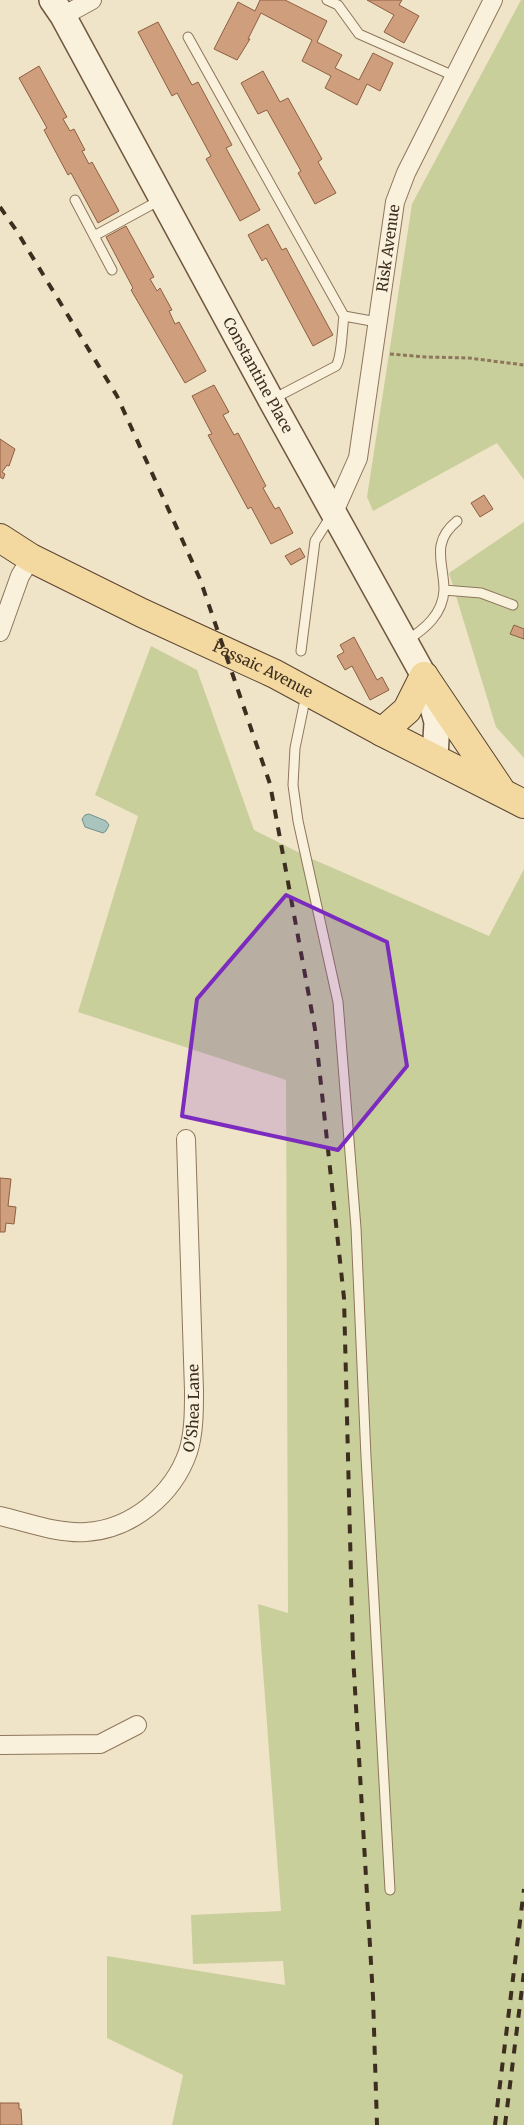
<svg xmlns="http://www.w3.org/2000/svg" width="524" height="2125" viewBox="0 0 524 2125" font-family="Merriweather,serif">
  <rect width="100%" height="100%" fill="#f0e4c8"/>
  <!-- green -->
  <path fill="#c9cf9b" d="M 521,0 L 524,0 L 524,480 L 497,443 L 373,511 L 367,497 L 412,204 Z
    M 524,522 L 524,758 L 496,727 L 449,573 Z
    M 151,646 L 197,670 L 254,830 L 310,858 L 489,936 L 524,869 L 524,2125 L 172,2125 L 183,2075 L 107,2038 L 107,1956 L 285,1985 L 283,1961 L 193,1964 L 191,1915 L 281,1911 L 258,1604 L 288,1613 L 286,1080 L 78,1012 L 138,816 L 95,795 Z"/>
  <!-- water -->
  <path fill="#a9c4bc" stroke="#6f938a" d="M 89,814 L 106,821 L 109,825 L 106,831 L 103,833 L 85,827 L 82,819 L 85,815 Z"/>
  <!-- building -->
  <path fill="#cf9f7d" stroke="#8d5f41" d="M 260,0 L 285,0 L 327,21 L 317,42 L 342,55 L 335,68 L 359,80 L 373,53 L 393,63 L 380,91 L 367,84 L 357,105 L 325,88 L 331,76 L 302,61 L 312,40 L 261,13 L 248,39 L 250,39 L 237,60 L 214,49 L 238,2 L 255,11 Z
    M 367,0 L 402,0 L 399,5 L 419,16 L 404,43 L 384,32 L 394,15 Z
    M 158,22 L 192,85 L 198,82 L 232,145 L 226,148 L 260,210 L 240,221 L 206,159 L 211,156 L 177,93 L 172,96 L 138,32 Z
    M 39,66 L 67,117 L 63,119 L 70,131 L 74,129 L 85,150 L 82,151 L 89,164 L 92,162 L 119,211 L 98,223 L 71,173 L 68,175 L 44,130 L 47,128 L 19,78 Z
    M 263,71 L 280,102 L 288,98 L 322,159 L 318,162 L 336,193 L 315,204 L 298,173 L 301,171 L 267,110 L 258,114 L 241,83 Z
    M 268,224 L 282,250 L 286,248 L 333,335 L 313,346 L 266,258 L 262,261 L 248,235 Z
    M 126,226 L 154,277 L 150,279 L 157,291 L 160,288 L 172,310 L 169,311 L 175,324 L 179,322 L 206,371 L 185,383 L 131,290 L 133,288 L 106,237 Z
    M 214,385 L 229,412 L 223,415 L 234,435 L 238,433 L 266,486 L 263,488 L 275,509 L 279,507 L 293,533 L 271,544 L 251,507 L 248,509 L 208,435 L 212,434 L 192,396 Z
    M 0,439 L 15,449 L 9,466 L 7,465 L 2,472 L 5,474 L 3,479 L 0,477 Z
    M 484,495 L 493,509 L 480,517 L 471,503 Z
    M 300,548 L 305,557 L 291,565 L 285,556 Z
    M 514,625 L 524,629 L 524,639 L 510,634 Z
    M 354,637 L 377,680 L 382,677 L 389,690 L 370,700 L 352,666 L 345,670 L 337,656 L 344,652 L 340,645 Z
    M 0,1178 L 11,1179 L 8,1206 L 16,1207 L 14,1224 L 6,1223 L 5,1232 L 0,1232 Z
    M 0,2103 L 19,2103 L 19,2109 L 21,2109 L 22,2125 L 0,2125 Z"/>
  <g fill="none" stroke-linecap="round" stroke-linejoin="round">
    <defs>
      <path id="lane" d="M 327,0 L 338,5 L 359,34 L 454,76
        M 188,37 L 344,316 L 377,322
        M 75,200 L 112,270
        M 94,236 L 162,199
        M 273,399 L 336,366 C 342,357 342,329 344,316
        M 444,590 L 481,593 L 513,605
        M 406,641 C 425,629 443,614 444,590 C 444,563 430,543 457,521
        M 301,651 L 315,541 L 331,516
        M 306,695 L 295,748 L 293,785 L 298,821 L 338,1002 L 356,1228 L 366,1457 L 390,1890"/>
      <g id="street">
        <path d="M 63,16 L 92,0"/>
        <path id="s1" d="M 334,512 L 358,458 L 395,202 L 406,173 L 493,0"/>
        <path d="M 0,632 L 20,576 L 31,558"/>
        <path id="s2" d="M 0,1516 C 27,1522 58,1534 86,1532 C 132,1529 173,1495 188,1452 C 194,1433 194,1411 194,1391 L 186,1139"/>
        <path d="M 0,1745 L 100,1744 L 137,1725"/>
      </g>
      <g id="secondary">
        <path id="s3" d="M 52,0 L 63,16 L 271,400 L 424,676 L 437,722 L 435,757"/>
      </g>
      <g id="primary">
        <path id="s4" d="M 0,538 L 31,558 L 142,613 L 275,674 L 382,732 L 524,804"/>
        <path d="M 424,676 L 500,789"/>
        <path d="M 382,732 L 407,710 L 424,676"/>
      </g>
    </defs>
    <!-- lane casing -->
    <use href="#lane" stroke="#8d765c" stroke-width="11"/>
    <!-- street casing -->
    <use href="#street" stroke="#8d765c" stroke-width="20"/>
    <!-- secondary casing -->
    <use href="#secondary" stroke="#6f573f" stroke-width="28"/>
    <!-- primary casing -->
    <use href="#primary" stroke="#5b4430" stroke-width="30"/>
    <!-- path -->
    <path stroke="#8d765c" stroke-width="3" stroke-dasharray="4 2.5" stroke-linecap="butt" d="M 390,354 L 426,357 L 469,358 L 524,365"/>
    <!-- lane -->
    <use href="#lane" stroke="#faf1dc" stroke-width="9"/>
    <!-- street -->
    <use href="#street" stroke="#faf1dc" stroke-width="18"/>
    <!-- secondary -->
    <use href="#secondary" stroke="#faf1dc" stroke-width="25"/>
    <!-- primary -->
    <use href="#primary" stroke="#f3d9a0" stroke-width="28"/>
    <!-- rail -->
    <path stroke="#3d2e20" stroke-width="4" stroke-dasharray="9 9" stroke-linecap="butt" d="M 0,207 L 16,230 L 117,396 L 200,579 L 270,784 L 315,1029 L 344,1298 L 353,1655 L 373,1997 L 377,2125
      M 495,2125 L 524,1889
      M 505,2125 L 524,1972"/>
  </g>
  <!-- marked area -->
  <path fill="#7b2cbf" fill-opacity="0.2" stroke="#7b2cbf" stroke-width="4" stroke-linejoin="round" d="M 286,895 L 387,942 L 407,1066 L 338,1150 L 182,1116 L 197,999 Z"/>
  <g text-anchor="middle" stroke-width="4" stroke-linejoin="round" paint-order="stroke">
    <!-- street labels -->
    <g font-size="15" fill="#3d2e20" stroke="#f7eed8">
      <text dy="5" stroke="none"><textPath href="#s1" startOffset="271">Risk Avenue</textPath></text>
      <text dy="5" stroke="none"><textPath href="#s3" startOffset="428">Constantine Place</textPath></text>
      <text dy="5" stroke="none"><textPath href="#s4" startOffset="294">Passaic Avenue</textPath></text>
      <text dy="5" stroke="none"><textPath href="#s2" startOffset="269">O'Shea Lane</textPath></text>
    </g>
  </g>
</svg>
